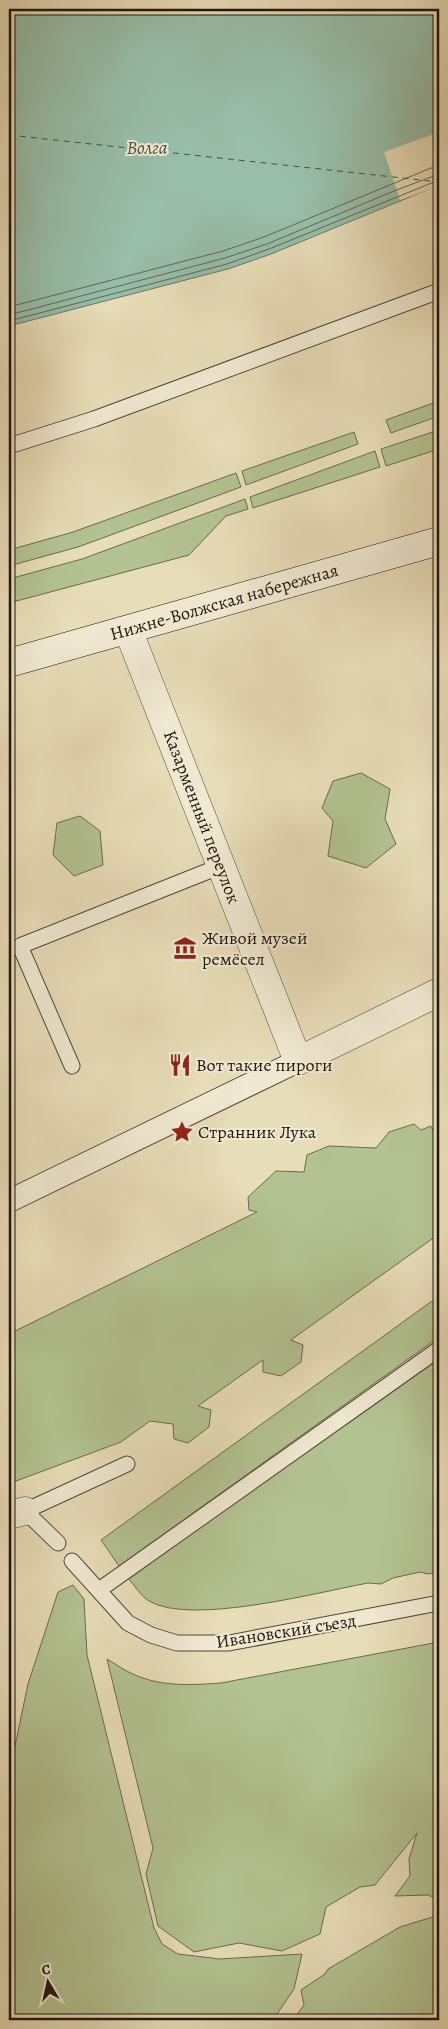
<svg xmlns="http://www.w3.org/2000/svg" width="448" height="2029" viewBox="0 0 448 2029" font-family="Alegreya,serif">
  <rect width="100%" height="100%" fill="#e8ddb9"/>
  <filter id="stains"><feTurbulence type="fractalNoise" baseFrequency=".004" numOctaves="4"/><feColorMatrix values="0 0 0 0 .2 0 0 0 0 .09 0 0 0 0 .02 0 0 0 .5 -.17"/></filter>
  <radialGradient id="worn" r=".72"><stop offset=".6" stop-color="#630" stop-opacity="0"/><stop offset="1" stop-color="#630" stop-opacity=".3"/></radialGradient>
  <!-- green -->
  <path fill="#b3c291" stroke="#696b4f" d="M 439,401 L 439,416 L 391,433 L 386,420 Z
    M 439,430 L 439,449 L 386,466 L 381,449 Z
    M 354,432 L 358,444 L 246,485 L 242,471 Z
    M 375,451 L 380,467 L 253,508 L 250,497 Z
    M 236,473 L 241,487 L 78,547 L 9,566 L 9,550 L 73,532 Z
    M 245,499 L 248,509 L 226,516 L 189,555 L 9,603 L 9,579 L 82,559 Z
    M 361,773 L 390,789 L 385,819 L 396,844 L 366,868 L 328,856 L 333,821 L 322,808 L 333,781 Z
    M 80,816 L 100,831 L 103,865 L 74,876 L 53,855 L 57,823 Z
    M 414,1124 L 421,1130 L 431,1126 L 439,1144 L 439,1234 L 291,1340 L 303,1345 L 301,1362 L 281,1376 L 263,1372 L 263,1360 L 198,1406 L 211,1410 L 209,1427 L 188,1443 L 174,1439 L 173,1424 L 150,1421 L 121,1442 L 16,1481 L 9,1481 L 9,1334 L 257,1212 L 249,1210 L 248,1197 L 276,1171 L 304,1172 L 307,1155 L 329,1146 L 376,1148 L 389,1132 Z
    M 439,1296 L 439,1337 L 119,1566 L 101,1540 Z
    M 439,1359 L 439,1572 L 428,1574 L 420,1572 L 393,1578 L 381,1584 L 368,1583 C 319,1592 191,1626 149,1601 C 141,1596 134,1585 128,1578 L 269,1479 L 269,1465 L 336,1421 L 347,1424 Z
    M 73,1585 L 84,1599 L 87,1655 L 154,1928 L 162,1944 L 178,1954 L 220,1959 L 302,1954 L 294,1989 L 273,2020 L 9,2020 L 9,1775 L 28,1684 L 58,1592 Z
    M 439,1642 L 439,1900 L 428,1895 L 395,1896 L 410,1876 L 409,1859 L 417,1833 L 375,1885 L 360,1887 L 326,1907 L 320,1934 L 282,1951 L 239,1943 L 194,1952 L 158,1926 L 146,1874 L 153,1848 L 107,1659 C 116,1664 125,1671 135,1675 C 163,1687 192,1685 221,1683 Z
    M 439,1915 L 439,2020 L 293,2020 L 304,2005 L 301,1990 L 325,1974 L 328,1969 L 400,1927 Z"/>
  <!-- water -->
  <path fill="#98bda9" stroke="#68796b" d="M 9,9 L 439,9 L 439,185 L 271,254 L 228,269 L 9,326 Z"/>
  <!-- pier -->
  <path fill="#e8ddb9" d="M 439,132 L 439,186 L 400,200 L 384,152 Z"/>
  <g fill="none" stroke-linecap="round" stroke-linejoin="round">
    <!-- shore -->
    <path stroke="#5c685b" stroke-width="1" d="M 9,307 L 223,251 L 264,237 L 431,168 L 439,167
      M 9,315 L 225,258 L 267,244 L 394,191 L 439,174
      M 9,321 L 227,264 L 269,249 L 439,180"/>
    <!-- ferry -->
    <path stroke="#494f44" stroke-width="1" stroke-dasharray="6 5" stroke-linecap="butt" d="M 9,135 L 439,182"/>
    <defs>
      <path id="service" d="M 9,446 L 94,419 L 439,291
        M 72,1066 L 20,946 L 221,866
        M 58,1543 L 25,1511 L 127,1464
        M 72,1561 L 128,1623 L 151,1635 L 177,1643 L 229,1643 L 439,1603
        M 99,1590 L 439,1349"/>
      <path id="pedestrian" d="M 9,1201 L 298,1061"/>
      <path id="minor" d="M 128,630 L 298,1061 L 439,992
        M 9,1515 L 25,1511"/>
      <path id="secondary" d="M 9,663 L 439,541"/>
    </defs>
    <!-- service casing -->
    <use href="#service" stroke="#514638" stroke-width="17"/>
    <!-- pedestrian casing -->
    <use href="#pedestrian" stroke="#514638" stroke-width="24"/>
    <!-- minor casing -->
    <use href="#minor" stroke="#514638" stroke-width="29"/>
    <!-- secondary casing -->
    <use href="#secondary" stroke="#1f140d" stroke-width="29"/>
    <!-- service -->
    <use href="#service" stroke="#f0e9d2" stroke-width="15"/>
    <!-- pedestrian -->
    <use href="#pedestrian" stroke="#f0e9d2" stroke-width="22"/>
    <!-- minor -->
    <use href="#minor" stroke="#f0e9d2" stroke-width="28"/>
    <!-- secondary -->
    <use href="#secondary" stroke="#f0e9d2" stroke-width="28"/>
  </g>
  <!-- icons -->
  <defs>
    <symbol id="museum-bare" viewBox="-9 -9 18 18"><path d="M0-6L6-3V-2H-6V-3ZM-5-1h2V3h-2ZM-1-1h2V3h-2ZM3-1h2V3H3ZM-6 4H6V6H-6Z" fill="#8f2418" stroke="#f0e9d2" stroke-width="2.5" paint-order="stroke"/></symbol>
    <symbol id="restaurant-bare" viewBox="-9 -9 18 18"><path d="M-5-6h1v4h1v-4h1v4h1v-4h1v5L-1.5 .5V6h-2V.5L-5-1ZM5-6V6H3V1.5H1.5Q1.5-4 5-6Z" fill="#8f2418" stroke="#f0e9d2" stroke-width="2.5" paint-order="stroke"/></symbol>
    <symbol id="sight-bare" viewBox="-9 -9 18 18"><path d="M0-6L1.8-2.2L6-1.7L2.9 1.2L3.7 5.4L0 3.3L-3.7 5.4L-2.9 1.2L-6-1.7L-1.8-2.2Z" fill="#8f2418" stroke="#f0e9d2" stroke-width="2.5" paint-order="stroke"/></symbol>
  </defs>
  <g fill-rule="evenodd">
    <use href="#museum-bare" x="169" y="932" width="32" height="32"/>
    <use href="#restaurant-bare" x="164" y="1049" width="32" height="32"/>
    <use href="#sight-bare" x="166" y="1116" width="32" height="32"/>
  </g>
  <g text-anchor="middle" stroke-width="4" stroke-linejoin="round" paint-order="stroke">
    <!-- street labels -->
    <g font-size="18" fill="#1f140d" stroke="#f0e9d2">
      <text transform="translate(224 602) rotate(-16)" y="6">Нижне-Волжская набережная</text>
      <text transform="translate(202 817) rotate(69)" y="6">Казарменный переулок</text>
      <text transform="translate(286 1631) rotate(-9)" y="6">Ивановский съезд</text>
    </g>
    <!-- poi labels -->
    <g font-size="18" fill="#1f140d" stroke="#f0e9d2" text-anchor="start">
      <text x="202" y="944">Живой музей<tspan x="202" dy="21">ремёсел</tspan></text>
      <text x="196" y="1071">Вот такие пироги</text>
      <text x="198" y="1138">Странник Лука</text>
    </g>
    <!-- water labels -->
    <g font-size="19" font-style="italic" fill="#494f44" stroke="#f0e9d2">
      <text x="147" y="154">Волга</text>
    </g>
  </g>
  <!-- margin -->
  <rect width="448" height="2029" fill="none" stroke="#e8ddb9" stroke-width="30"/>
  <rect x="10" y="10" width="428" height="2009" fill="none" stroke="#1f140d" stroke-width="2.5"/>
  <rect x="15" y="15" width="418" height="1999" fill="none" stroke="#1f140d"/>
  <!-- north arrow -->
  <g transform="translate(48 1982) rotate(351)" stroke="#f0e9d2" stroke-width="4" paint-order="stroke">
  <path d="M0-4L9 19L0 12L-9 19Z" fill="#1f140d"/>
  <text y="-8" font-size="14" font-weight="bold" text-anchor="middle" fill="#1f140d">С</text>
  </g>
  <rect width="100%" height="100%" filter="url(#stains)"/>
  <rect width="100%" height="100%" fill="url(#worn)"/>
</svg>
